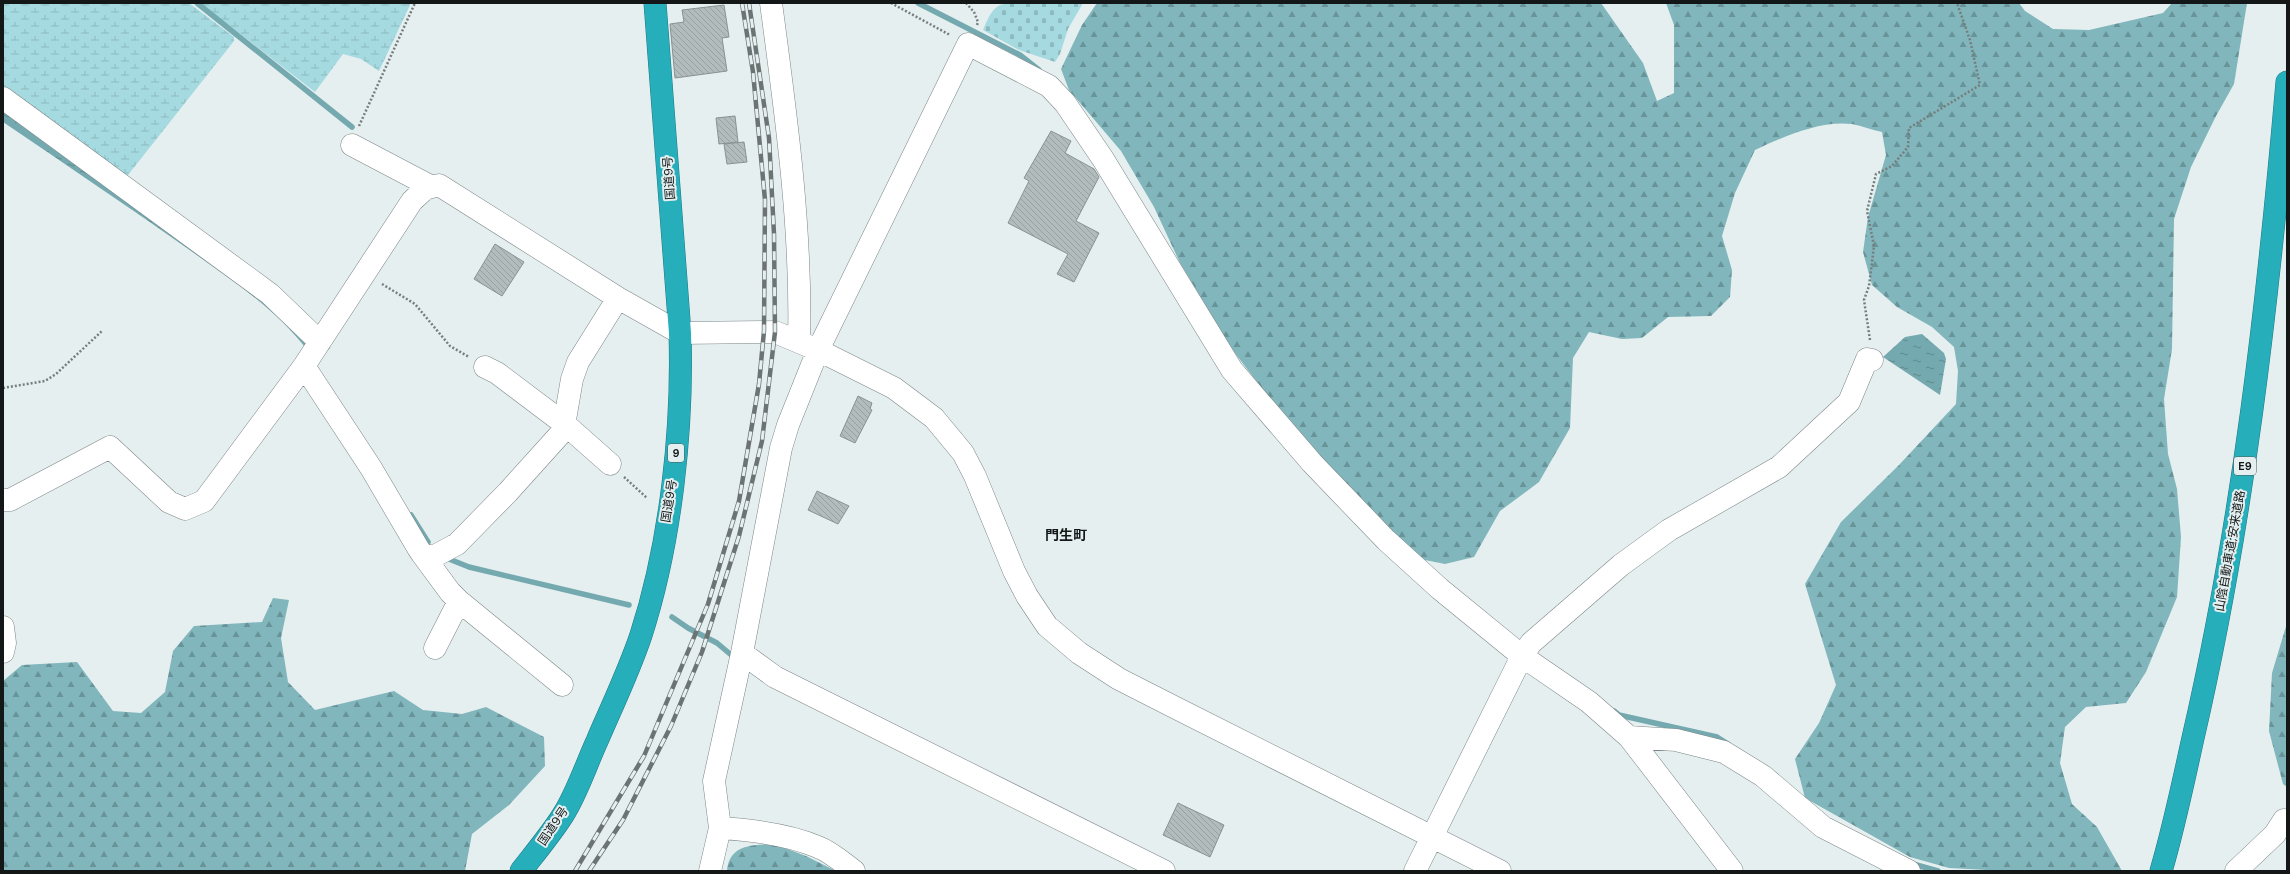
<svg xmlns="http://www.w3.org/2000/svg" width="2290" height="874" viewBox="0 0 2290 874" font-family="'DM Sans','Noto Sans JP',sans-serif">
  <defs>
    <pattern id="forest-firs" width="22" height="20" patternUnits="userSpaceOnUse"><rect width="22" height="20" fill="#80b6bc"/><path d="M5 1l3.5 6h-7zM16 11l3.5 6h-7z" fill="#689398"/></pattern>
    <pattern id="wetland-marsh" width="20" height="14" patternUnits="userSpaceOnUse"><rect width="20" height="14" fill="#a4dae0"/><path d="M1 5h8M5 5V1M11 12h8M15 12V8" fill="none" stroke="#8cbabf"/></pattern>
    <pattern id="cemetery-stones" width="16" height="16" patternUnits="userSpaceOnUse"><rect width="16" height="16" fill="#a4dae0"/><path d="M2 7V4a2 2 0 0 1 4 0v3zM10 15v-3a2 2 0 0 1 4 0v3z" fill="#8cbabf"/></pattern>
    <pattern id="water-ripples" width="26" height="14" patternUnits="userSpaceOnUse"><rect width="26" height="14" fill="#74a9af"/><path d="M2 4q2-2 4 0t4 0M15 11q2-2 4 0t4 0" fill="none" stroke="#5e898d"/></pattern>
    <pattern id="building-back-hatch" width="6" height="6" patternUnits="userSpaceOnUse"><rect width="6" height="6" fill="#b2bcbd"/><path d="M-1 5l2 2M0 0l6 6M5-1l2 2" fill="none" stroke="#98a1a2"/></pattern>
  </defs>
  <rect width="100%" height="100%" fill="#e5eff0"/>
  <!-- forest -->
  <path fill="url(#forest-firs)" d="M 1097,3 L 1601,3 L 1643,63 L 1657,101 L 1674,93 L 1674,25 L 1666,3 L 2019,3 L 2025,11 L 2053,29 L 2089,30 L 2163,13 L 2172,3 L 2247,3 L 2234,84 L 2216,116 L 2191,167 L 2174,219 L 2172,349 L 2164,399 L 2168,454 L 2177,489 L 2181,537 L 2177,597 L 2146,672 L 2126,703 L 2086,707 L 2065,727 L 2060,763 L 2072,804 L 2097,827 L 2122,871 L 2005,871 L 1949,868 L 1910,857 L 1805,798 L 1795,759 L 1819,723 L 1836,685 L 1805,584 L 1841,522 L 1899,465 L 1956,404 L 1958,371 L 1954,347 L 1932,327 L 1897,307 L 1872,285 L 1863,252 L 1868,217 L 1886,155 L 1882,132 C 1872,130 1862,126 1852,124 C 1820,120 1783,137 1755,150 L 1735,193 L 1722,236 L 1732,270 L 1730,297 L 1711,316 L 1668,317 L 1642,338 L 1622,339 L 1589,332 L 1573,358 L 1570,428 L 1539,482 L 1500,511 L 1474,557 L 1445,564 L 1425,560 L 1391,537 L 1293,429 L 1231,348 L 1180,263 L 1154,207 L 1121,151 L 1069,90 L 1061,69 L 1082,25 Z
    M 273,598 L 289,600 L 281,638 L 288,682 L 315,710 L 394,691 L 423,710 L 462,714 L 486,707 L 544,737 L 545,766 L 509,805 L 472,834 L 465,871 L 3,871 L 3,681 L 22,665 L 77,662 L 113,711 L 141,713 L 165,692 L 173,651 L 194,626 L 262,622 Z
    M 2287,623 L 2287,787 L 2283,784 L 2269,731 L 2272,673 Z
    M 774,844 L 806,856 L 836,871 L 727,871 C 729,844 753,845 774,844 Z"/>
  <!-- wetland -->
  <path fill="url(#wetland-marsh)" d="M 3,3 L 189,3 L 234,37 L 234,41 L 128,175 L 117,176 L 3,93 Z
    M 200,3 L 411,3 L 379,71 L 361,59 L 343,54 L 315,92 Z"/>
  <!-- cemetery -->
  <path fill="url(#cemetery-stones)" d="M 1008,3 L 1083,3 L 1068,29 L 1060,54 L 1055,62 L 1019,50 L 983,30 C 989,17 992,5 1008,3 Z"/>
  <!-- water -->
  <path fill="url(#water-ripples)" d="M 3,107 L 259,291 L 313,344 L 308,351 C 276,309 233,281 191,251 C 129,207 66,165 3,122 Z
    M 1922,334 L 1944,353 L 1946,359 L 1940,395 L 1883,357 L 1905,337 Z"/>
  <g fill="none" stroke-linecap="round" stroke-linejoin="round">
    <!-- stream -->
    <path stroke="#74a9af" stroke-width="5.5" d="M 197,3 L 352,127
      M 918,3 L 1020,55 L 1039,70
      M 411,515 L 428,542
      M 449,559 L 469,567 L 629,605
      M 672,617 L 688,628 L 717,643 L 736,659
      M 1614,711 L 1619,715 L 1717,737 L 1728,744
      M 1913,864 L 1938,871"/>
  </g>
  <!-- building -->
  <path fill="url(#building-back-hatch)" stroke="#899293" d="M 724,5 L 729,37 L 722,38 L 727,71 L 675,78 L 670,24 L 684,22 L 682,10 Z
    M 735,116 L 738,142 L 719,144 L 716,118 Z
    M 1051,131 L 1071,141 L 1065,153 L 1094,169 L 1099,177 L 1076,221 L 1099,233 L 1074,282 L 1057,274 L 1068,254 L 1008,223 L 1029,181 L 1024,178 Z
    M 744,142 L 747,162 L 727,164 L 724,144 Z
    M 495,244 L 524,262 L 502,296 L 474,279 Z
    M 858,396 L 872,403 L 870,409 L 872,410 L 855,443 L 840,436 Z
    M 817,491 L 849,506 L 838,524 L 808,510 Z
    M 1178,803 L 1224,825 L 1210,857 L 1163,835 Z"/>
  <g fill="none" stroke-linecap="round" stroke-linejoin="round">
    <defs>
      <path id="minor" d="M 771,3 C 786,115 802,229 799,342
        M 3,98 L 270,294 L 320,342
        M 352,145 L 430,186
        M 304,366 L 371,468 L 418,548 L 422,554 L 433,557 L 457,544 L 508,492 L 563,431 L 572,379 L 578,362 L 618,298
        M 485,367 L 497,373 L 566,425 L 610,464
        M 3,500 L 10,500 L 110,447 L 169,502 L 185,509 L 204,501 L 304,366 L 412,201 L 425,189 L 439,185 L 618,298 L 680,333 L 775,332 L 818,350 L 894,388 L 934,418 L 963,453 L 975,476 L 1014,571 L 1027,596 L 1047,626 L 1079,653 L 1119,679 L 1178,709 L 1500,871
        M 422,554 L 450,592 L 459,601 L 562,685
        M 3,627 L 5,643 L 3,652
        M 435,648 L 459,601
        M 742,653 L 775,677 L 1164,871
        M 1629,737 L 1676,740 L 1724,752 L 1763,776 L 1823,827 L 1909,871
        M 720,828 C 752,830 788,834 818,847 C 831,852 842,862 854,871
        M 710,871 L 720,828 L 714,781 L 742,653 L 781,448 L 788,425 L 818,350 L 968,44 L 1049,86 L 1065,103 L 1103,159 L 1232,370 L 1312,463 L 1386,540 L 1440,589 L 1522,656 L 1589,702 L 1629,737 L 1732,871
        M 1415,871 L 1522,656 L 1531,643 L 1621,565 L 1669,530 L 1779,467 L 1849,402 L 1867,359 L 1872,360
        M 2236,871 L 2275,834 L 2284,820"/>
      <path id="highway" d="M 521,871 C 535,853 551,834 563,815 C 577,793 586,765 597,741 C 612,706 629,671 641,635 C 671,542 683,429 680,333 L 655,3
        M 2161,871 C 2174,827 2183,783 2193,738 C 2243,522 2268,303 2287,82"/>
    </defs>
    <!-- minor casing -->
    <use href="#minor" stroke="#7d8687" stroke-width="23"/>
    <!-- highway casing -->
    <use href="#highway" stroke="#207982" stroke-width="23"/>
    <!-- path -->
    <path stroke="#767d7d" stroke-width="2.5" stroke-dasharray="2 2" stroke-linecap="butt" d="M 891,3 L 950,35
      M 966,3 L 974,12 L 978,22 L 977,25
      M 359,126 L 415,3
      M 382,284 L 415,304 L 450,346 L 469,357
      M 1870,340 L 1864,300 L 1869,286 L 1874,246 L 1867,211 L 1876,174 L 1892,166 L 1908,147 L 1909,128 L 1980,85 L 1970,40 L 1957,3
      M 3,388 L 45,381 L 56,374 L 102,331
      M 624,477 L 647,498"/>
    <!-- minor -->
    <use href="#minor" stroke="#fff" stroke-width="22"/>
    <!-- highway -->
    <use href="#highway" stroke="#27aebb" stroke-width="22"/>
    <defs>
      <path id="rail" d="M 575,871 L 644,756 L 708,604 L 739,501 L 759,384 L 764,331 L 765,200 L 753,72 L 742,3
        M 589,871 L 623,820 L 671,726 L 702,652 L 739,536 L 762,441 L 775,332 L 774,234 L 769,138 L 749,3"/>
    </defs>
    <!-- rail casing -->
    <use href="#rail" stroke="#6c7373" stroke-width="4.5"/>
    <!-- rail -->
    <use href="#rail" stroke="#e5eff0" stroke-width="3" stroke-dasharray="9" stroke-linecap="butt"/>
  </g>
  <g text-anchor="middle" stroke-width="4" stroke-linejoin="round" paint-order="stroke">
    <!-- shield labels -->
    <g fill="#e5eff0" stroke="#525858" stroke-width="1">
      <rect x="668" y="444" width="16" height="18" rx="3"/>
      <rect x="2234" y="457" width="22" height="18" rx="3"/>
    </g>
    <g font-size="11" font-weight="bold" fill="#131717">
      <text x="676" y="457">9</text>
      <text x="2245" y="470">E9</text>
    </g>
    <!-- street labels -->
    <g font-size="12" fill="#131717" stroke="#e5eff0">
      <text transform="translate(669 178) rotate(-94)" y="4">国道9号</text>
      <text transform="translate(669 501) rotate(-81)" y="4">国道9号</text>
      <text transform="translate(2230 551) rotate(-80)" y="4">山陰自動車道;安来道路</text>
      <text transform="translate(553 826) rotate(-56)" y="4">国道9号</text>
    </g>
    <!-- quarter labels -->
    <g font-size="14" font-weight="bold" fill="#131717" stroke="#e5eff0">
      <text x="1066" y="540">門生町</text>
    </g>
  </g>
  <!-- border -->
  <rect width="2290" height="874" fill="none" stroke="#131717" stroke-width="8"/>
</svg>
